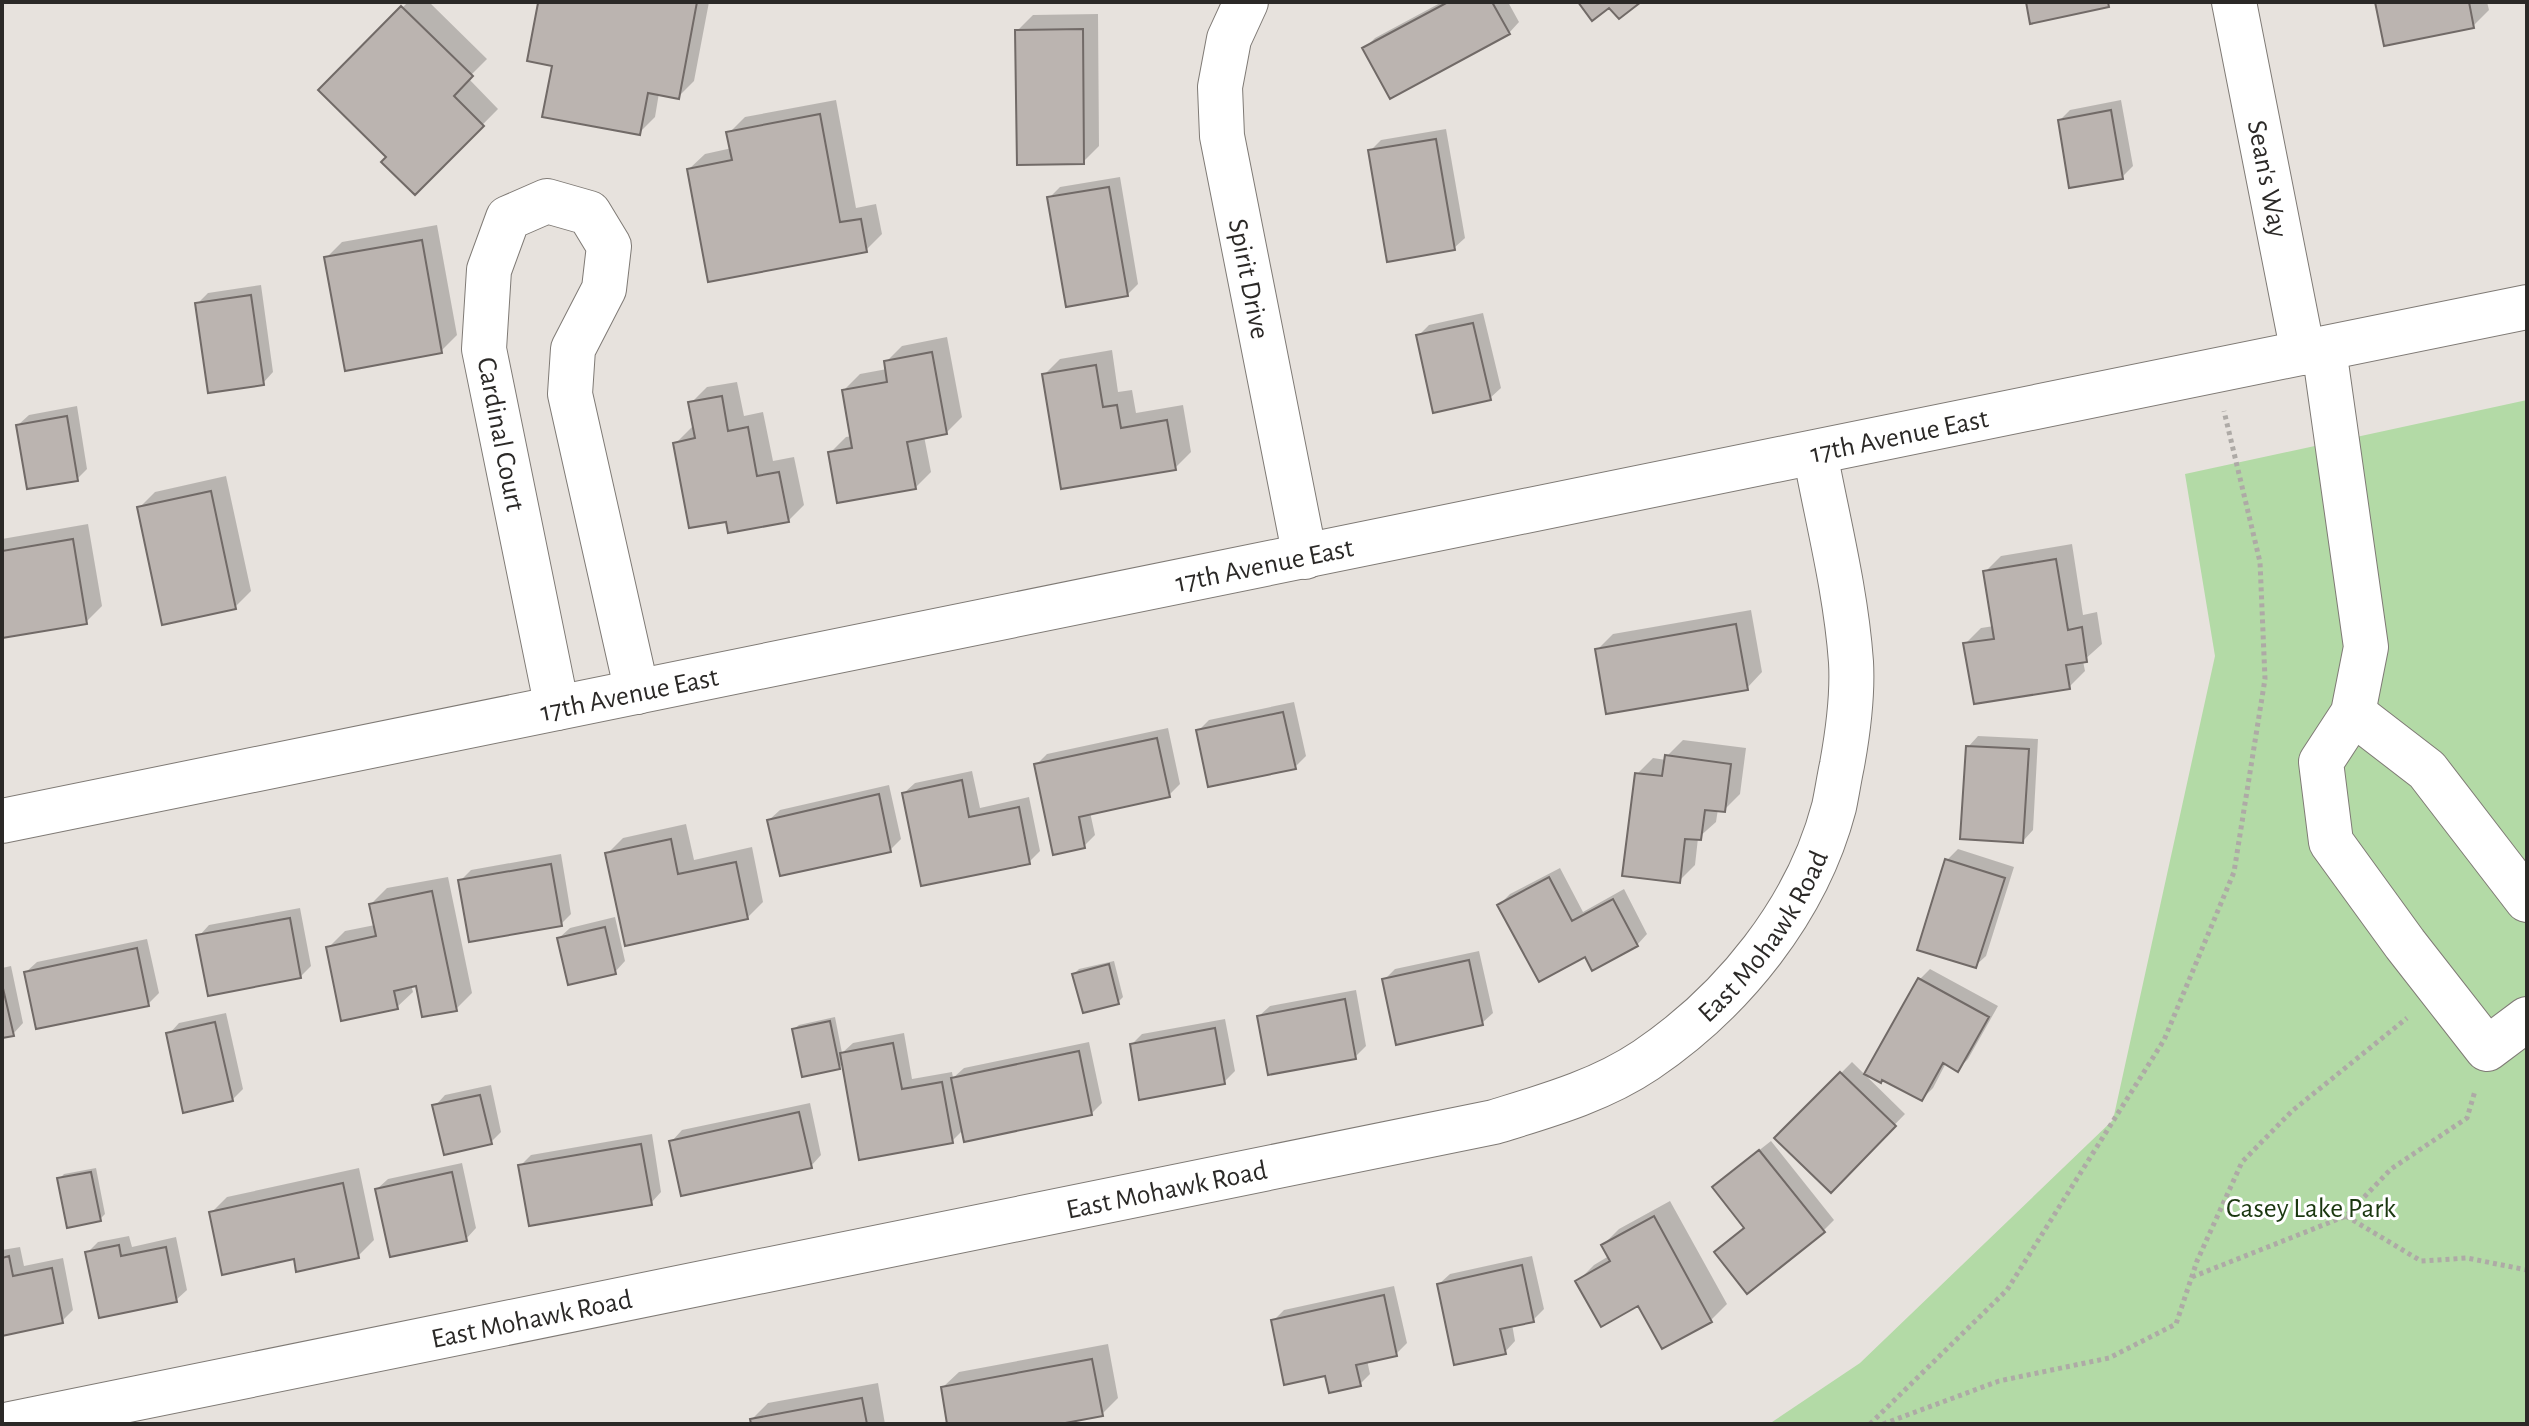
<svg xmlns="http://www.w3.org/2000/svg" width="2529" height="1426" viewBox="0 0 2529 1426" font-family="'Alegreya Sans',sans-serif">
  <rect width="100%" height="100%" fill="#e7e2dd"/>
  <!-- green -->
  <path fill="#b3daa6" d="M 2527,400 L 2527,1424 L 1769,1424 L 1860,1363 L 2113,1120 L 2215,656 L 2185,474 Z"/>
  <!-- shadow -->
  <path fill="#0003" d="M 408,2 L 429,2 L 487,59 L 468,78 L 498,109 L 415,193 L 388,157 L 321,90 Z
    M 541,2 L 709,2 L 694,81 L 678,97 L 659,93 L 655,117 L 639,133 L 554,64 Z
    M 1442,2 L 1508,2 L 1519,22 L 1509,33 L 1365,48 L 1375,38 Z
    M 2377,2 L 2487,2 L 2489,10 L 2473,26 Z
    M 1098,14 L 1099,146 L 1083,162 L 1017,31 L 1033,15 Z
    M 836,100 L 856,208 L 876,204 L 882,234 L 866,250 L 689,169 L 705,154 L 732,148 L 729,133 L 745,117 Z
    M 2121,100 L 2133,166 L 2122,177 L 2060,120 L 2070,110 Z
    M 1446,129 L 1465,238 L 1454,248 L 1370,151 L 1381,140 Z
    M 1120,177 L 1138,284 L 1127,295 L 1049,198 L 1060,187 Z
    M 437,225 L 457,335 L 441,351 L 326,258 L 342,242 Z
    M 261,285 L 273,372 L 263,383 L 197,304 L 208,293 Z
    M 1483,313 L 1501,388 L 1490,398 L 1418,336 L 1429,325 Z
    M 947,337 L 962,417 L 946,433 L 924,436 L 931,472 L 915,488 L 830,453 L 846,437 L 852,436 L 844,390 L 860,374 L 887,369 L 886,362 L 902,346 Z
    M 1112,350 L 1118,392 L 1132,390 L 1136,413 L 1183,405 L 1191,452 L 1175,468 L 1044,375 L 1060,359 Z
    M 737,382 L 744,416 L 763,412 L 773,461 L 794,457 L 804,505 L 788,521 L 727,520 L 676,443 L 692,427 L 695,427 L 691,403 L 707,387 Z
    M 77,406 L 87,469 L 77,479 L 18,425 L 29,415 Z
    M 226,476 L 251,591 L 235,607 L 139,508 L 155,492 Z
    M 88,524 L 102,606 L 86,622 L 2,636 L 2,539 Z
    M 2072,544 L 2083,615 L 2097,612 L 2102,644 L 2083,661 L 2085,671 L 2069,687 L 1965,644 L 1981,628 L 1994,626 L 1985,572 L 2001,556 Z
    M 1751,610 L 1762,672 L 1747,688 L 1597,650 L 1613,634 Z
    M 1294,702 L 1306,756 L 1295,767 L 1198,731 L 1209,720 Z
    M 1168,728 L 1180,784 L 1169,795 L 1090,812 L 1095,835 L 1084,846 L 1036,765 L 1047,754 Z
    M 1978,736 L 2038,739 L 2033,830 L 2023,841 L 1968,747 Z
    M 1683,740 L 1746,748 L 1740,794 L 1724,810 L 1718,809 L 1716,822 L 1698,838 L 1695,865 L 1679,881 L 1637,774 L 1653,758 L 1666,760 L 1667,756 Z
    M 972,771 L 980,808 L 1029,797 L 1040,851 L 1029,862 L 904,793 L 915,783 Z
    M 889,785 L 901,839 L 890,850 L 769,820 L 780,810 Z
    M 686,824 L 694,860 L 752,847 L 763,902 L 747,918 L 607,854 L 623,838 Z
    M 1958,849 L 2014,867 L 1986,956 L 1975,966 L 1947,860 Z
    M 561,854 L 571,914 L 561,924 L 460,881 L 471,870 Z
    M 1560,868 L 1583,912 L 1624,889 L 1647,934 L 1637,945 L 1586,955 L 1499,905 L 1510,894 Z
    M 448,877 L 472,993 L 456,1009 L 417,984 L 411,985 L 413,992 L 397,1007 L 329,947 L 345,931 L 375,925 L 371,904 L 387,888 Z
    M 300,908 L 311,966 L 300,977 L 199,936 L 209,925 Z
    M 615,917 L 625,961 L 615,972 L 559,938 L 570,928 Z
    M 147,939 L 159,993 L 148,1004 L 26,972 L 37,962 Z
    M 1479,951 L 1493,1013 L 1482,1023 L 1384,980 L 1395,969 Z
    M 1114,961 L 1123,997 L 1118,1002 L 1074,974 L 1079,969 Z
    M 11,966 L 23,1023 L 13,1034 L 2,1036 L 2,968 Z
    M 1930,969 L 1998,1006 L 1968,1059 L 1958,1069 L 1946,1063 L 1933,1088 L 1922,1099 L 1883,1078 L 1919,980 Z
    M 1356,990 L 1366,1046 L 1355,1057 L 1259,1016 L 1270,1006 Z
    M 226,1013 L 243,1089 L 232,1100 L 169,1034 L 179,1023 Z
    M 835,1017 L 842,1053 L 853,1043 L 904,1033 L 912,1079 L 952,1072 L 953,1078 L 964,1068 L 1089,1042 L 1102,1103 L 1091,1114 L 963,1130 L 952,1141 L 844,1063 L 839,1067 L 794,1029 L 799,1025 Z
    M 1225,1019 L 1235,1071 L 1224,1082 L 1132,1044 L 1142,1034 Z
    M 1852,1062 L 1905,1114 L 1831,1190 L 1777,1138 Z
    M 491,1085 L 501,1132 L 491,1142 L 435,1106 L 445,1095 Z
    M 810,1103 L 821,1155 L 811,1166 L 672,1141 L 682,1130 Z
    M 652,1134 L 661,1192 L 651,1203 L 520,1166 L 531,1155 Z
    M 1771,1141 L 1834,1220 L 1823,1231 L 1746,1227 L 1725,1177 Z
    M 462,1163 L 476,1228 L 466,1239 L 377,1189 L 388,1179 Z
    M 96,1168 L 105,1214 L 100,1219 L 59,1179 L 64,1174 Z
    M 359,1168 L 374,1240 L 358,1256 L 295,1257 L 211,1213 L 227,1197 Z
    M 1670,1201 L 1727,1304 L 1711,1320 L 1639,1303 L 1578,1281 L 1594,1265 L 1609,1256 L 1603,1245 L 1619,1229 Z
    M 129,1236 L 132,1247 L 176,1237 L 187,1290 L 176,1300 L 88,1252 L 98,1242 Z
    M 20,1247 L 24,1266 L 63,1258 L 73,1310 L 62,1321 L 2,1334 L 2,1250 Z
    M 1532,1256 L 1544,1309 L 1533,1320 L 1512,1324 L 1515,1341 L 1505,1352 L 1439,1284 L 1450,1274 Z
    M 1394,1286 L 1407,1343 L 1396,1354 L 1367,1360 L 1370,1374 L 1360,1384 L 1326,1374 L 1273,1321 L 1284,1310 Z
    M 1108,1344 L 1118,1398 L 1102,1414 L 1049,1424 L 949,1424 L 943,1387 L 959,1372 Z
    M 878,1383 L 885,1424 L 753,1424 L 752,1419 L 768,1403 Z"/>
  <!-- building -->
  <path fill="#bbb4b0" stroke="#716a67" stroke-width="2" d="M 533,2 L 697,2 L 679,99 L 648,93 L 640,135 L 542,117 L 552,66 L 527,61 L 538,3 Z
    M 1448,2 L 1492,2 L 1510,34 L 1390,99 L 1362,48 Z
    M 1578,2 L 1641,2 L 1619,19 L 1609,8 L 1592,21 Z
    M 2026,2 L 2108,2 L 2109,7 L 2030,24 Z
    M 2375,2 L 2469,2 L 2474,28 L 2384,46 Z
    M 401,6 L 473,76 L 454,96 L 484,126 L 415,195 L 381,162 L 386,157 L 318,90 Z
    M 1083,29 L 1084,164 L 1017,165 L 1015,30 Z
    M 2111,110 L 2123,179 L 2069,188 L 2058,120 Z
    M 820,114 L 840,222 L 861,219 L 867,252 L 708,282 L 687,169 L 732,160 L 726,132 Z
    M 1436,139 L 1455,250 L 1387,262 L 1368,150 Z
    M 1109,187 L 1128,296 L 1066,307 L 1047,197 Z
    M 422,240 L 442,353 L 345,371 L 324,257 Z
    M 251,295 L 264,385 L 208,393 L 195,303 Z
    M 1473,323 L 1491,400 L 1433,413 L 1416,335 Z
    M 932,352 L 947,434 L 907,442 L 916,489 L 837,503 L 828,452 L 852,448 L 842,390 L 887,382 L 884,361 Z
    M 1096,365 L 1103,407 L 1117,405 L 1121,428 L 1167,420 L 1176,470 L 1061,489 L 1042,374 Z
    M 722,396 L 728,431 L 748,427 L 757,476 L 779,472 L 789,522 L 728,533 L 726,522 L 689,528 L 673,443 L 695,438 L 688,402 Z
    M 67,416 L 78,481 L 27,489 L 16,425 Z
    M 211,491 L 236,609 L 162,625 L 137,507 Z
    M 73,539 L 87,624 L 2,638 L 2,551 Z
    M 2056,559 L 2068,630 L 2082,627 L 2087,662 L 2066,665 L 2070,689 L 1974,704 L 1963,643 L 1994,639 L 1983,571 Z
    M 1736,624 L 1748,690 L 1606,714 L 1595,649 Z
    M 1283,712 L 1296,769 L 1208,787 L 1196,730 Z
    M 1157,738 L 1170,797 L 1079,817 L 1085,848 L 1053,855 L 1034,764 Z
    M 1966,746 L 2029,749 L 2023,843 L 1960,839 Z
    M 1665,755 L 1731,764 L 1725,812 L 1705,810 L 1701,840 L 1685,839 L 1680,883 L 1622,876 L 1635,773 L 1662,776 Z
    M 962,780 L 969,817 L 1019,807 L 1030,864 L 921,886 L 902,793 Z
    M 879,794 L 891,852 L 780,876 L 767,820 Z
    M 671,839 L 678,874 L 736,862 L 748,919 L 625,946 L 605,853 Z
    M 1945,859 L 2005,878 L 1976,968 L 1917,950 Z
    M 551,864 L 562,926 L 469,942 L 458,880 Z
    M 1549,877 L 1572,921 L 1613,899 L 1638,946 L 1592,971 L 1585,957 L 1539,982 L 1497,905 Z
    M 432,891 L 457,1011 L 422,1017 L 416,986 L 394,991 L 398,1009 L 341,1021 L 326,947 L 376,936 L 369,904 Z
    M 290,918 L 301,978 L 208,996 L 196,935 Z
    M 605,927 L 616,974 L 568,985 L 557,938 Z
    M 137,948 L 149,1006 L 36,1029 L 24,972 Z
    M 1469,960 L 1483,1025 L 1396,1045 L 1382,979 Z
    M 1109,964 L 1119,1004 L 1083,1013 L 1072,974 Z
    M 1918,978 L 1989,1017 L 1958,1072 L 1943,1063 L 1922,1101 L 1882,1080 L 1881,1083 L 1864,1074 Z
    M 2,984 L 14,1036 L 2,1038 Z
    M 1345,999 L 1356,1059 L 1268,1075 L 1257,1016 Z
    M 830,1021 L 840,1069 L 802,1077 L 792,1029 Z
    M 215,1022 L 233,1101 L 183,1113 L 166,1033 Z
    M 1215,1028 L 1225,1084 L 1139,1100 L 1130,1044 Z
    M 893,1043 L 902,1089 L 942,1082 L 953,1143 L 859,1160 L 840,1053 Z
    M 1079,1051 L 1092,1115 L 964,1142 L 951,1078 Z
    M 1840,1072 L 1896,1126 L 1831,1193 L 1774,1138 Z
    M 480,1095 L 492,1144 L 444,1155 L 432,1105 Z
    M 799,1112 L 812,1168 L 681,1196 L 669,1141 Z
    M 641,1144 L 652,1205 L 529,1226 L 518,1165 Z
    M 1759,1150 L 1825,1232 L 1747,1294 L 1714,1252 L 1744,1228 L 1712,1187 Z
    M 91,1172 L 101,1221 L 67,1228 L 57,1178 Z
    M 452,1172 L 467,1241 L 390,1257 L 375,1189 Z
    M 343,1183 L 359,1258 L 296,1272 L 294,1259 L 222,1275 L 209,1212 Z
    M 1654,1216 L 1712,1322 L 1662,1349 L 1638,1306 L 1601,1327 L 1575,1281 L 1610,1261 L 1601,1245 Z
    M 119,1245 L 121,1256 L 166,1247 L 177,1302 L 99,1318 L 85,1252 Z
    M 9,1256 L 13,1276 L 52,1268 L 63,1323 L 2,1336 L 2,1258 Z
    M 1522,1265 L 1534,1322 L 1500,1329 L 1506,1354 L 1454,1365 L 1437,1284 Z
    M 1384,1295 L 1397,1356 L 1356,1365 L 1361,1386 L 1329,1393 L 1325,1376 L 1284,1385 L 1271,1320 Z
    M 1092,1359 L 1103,1416 L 1060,1424 L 947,1424 L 941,1387 Z
    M 862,1398 L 867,1424 L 751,1424 L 750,1419 Z"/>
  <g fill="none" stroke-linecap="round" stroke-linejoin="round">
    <defs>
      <g id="minor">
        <path id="s1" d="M 1246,2 L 1229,39 L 1220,87 L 1222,136 L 1305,557"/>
        <path id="s2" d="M 2234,2 L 2303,353"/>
        <path d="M 2324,349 L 2366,647 L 2353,713 L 2321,762 L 2331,842 L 2405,944 L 2487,1049 L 2527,1019"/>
        <path d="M 557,708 L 484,349 L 489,270 L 508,218 L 547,201 L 589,213 L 609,246 L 604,289 L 573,349 L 570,394 L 637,692"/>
        <path d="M 2353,713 L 2427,770 L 2527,900"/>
        <path id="s3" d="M 2,821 L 2527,307"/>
        <path id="s4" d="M 10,1424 L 1494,1122 C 1546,1106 1600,1091 1646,1060 C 1733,1001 1807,910 1834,807 C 1837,793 1839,779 1842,765 C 1848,732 1853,697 1851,662 C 1846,592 1828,522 1815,453"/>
      </g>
    </defs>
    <!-- minor casing -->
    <use href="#minor" stroke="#7f7a75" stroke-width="46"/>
    <!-- path -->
    <path stroke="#aeaaa6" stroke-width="5" stroke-dasharray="4 4" stroke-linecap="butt" d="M 2346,1216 L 2421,1261 L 2467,1258 L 2527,1270
      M 2192,1277 L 2346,1216 L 2391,1169 L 2467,1118 L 2475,1091
      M 1870,1424 L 2007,1290 L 2164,1040 L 2234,872 L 2265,679 L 2260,562 L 2224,411
      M 1883,1424 L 1999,1381 L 2109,1358 L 2176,1324 L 2197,1261 L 2242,1162 L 2292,1111 L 2407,1018"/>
    <!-- minor -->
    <use href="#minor" stroke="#fff" stroke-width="44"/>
  </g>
  <g text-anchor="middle" stroke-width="6" stroke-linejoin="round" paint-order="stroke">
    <!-- street labels -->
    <g font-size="28" fill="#2b2927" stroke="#fff">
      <text dy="10" stroke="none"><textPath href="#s2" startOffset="180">Sean's Way</textPath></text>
      <text dy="10" stroke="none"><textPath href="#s1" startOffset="284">Spirit Drive</textPath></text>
      <text transform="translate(502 434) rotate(79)" y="10">Cardinal Court</text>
      <text dy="10" stroke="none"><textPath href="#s3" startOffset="1936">17th Avenue East</textPath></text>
      <text dy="10" stroke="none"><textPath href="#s3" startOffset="1288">17th Avenue East</textPath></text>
      <text dy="10" stroke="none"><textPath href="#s3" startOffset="640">17th Avenue East</textPath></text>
      <text dy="10" stroke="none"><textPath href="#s4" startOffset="1852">East Mohawk Road</textPath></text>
      <text dy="10" stroke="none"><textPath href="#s4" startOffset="1180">East Mohawk Road</textPath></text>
      <text dy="10" stroke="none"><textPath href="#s4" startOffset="532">East Mohawk Road</textPath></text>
    </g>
    <!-- park labels -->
    <g font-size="28" fill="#1a370f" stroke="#fff">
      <text x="2311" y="1217">Casey Lake Park</text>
    </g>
  </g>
  <!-- border -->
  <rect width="2529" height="1426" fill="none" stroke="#2b2927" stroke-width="8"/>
</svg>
